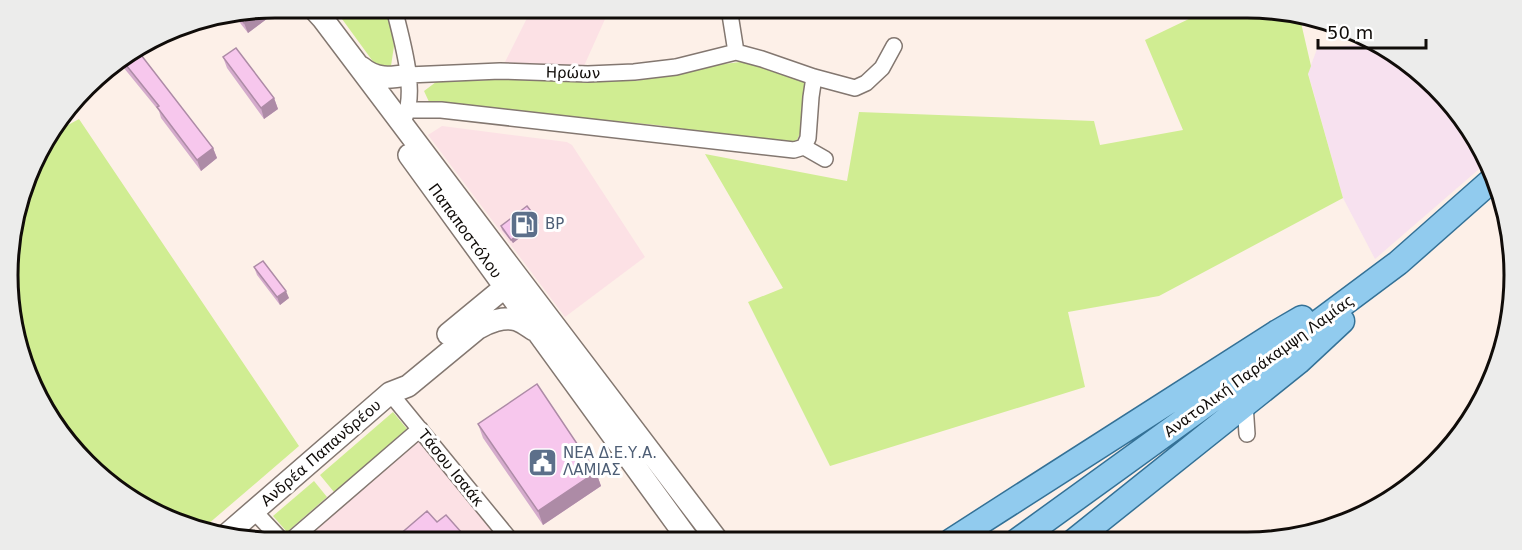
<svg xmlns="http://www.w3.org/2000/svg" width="1522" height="550" viewBox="0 0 1522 550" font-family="'DejaVu Sans',sans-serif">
  <rect width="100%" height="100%" fill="#fdf0e8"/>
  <!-- commercial -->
  <path fill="#fce1e5" d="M 532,8 L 610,8 L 584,66 L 504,64 Z
    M 442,126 L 567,142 L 572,145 L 645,257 L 565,317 L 428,135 Z
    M 418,437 L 502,542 L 297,542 Z"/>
  <!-- industrial -->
  <path fill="#f7e1ef" d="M 1369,43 L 1410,63 L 1479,142 L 1486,163 L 1375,259 L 1343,198 L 1308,73 L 1317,49 Z"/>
  <!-- green -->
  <path fill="#d0ed92" d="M 334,8 L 388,8 L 394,46 L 391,66 L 383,70 L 377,67 Z
    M 1188,8 L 1247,8 L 1299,14 L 1311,66 L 1308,74 L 1343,198 L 1159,296 L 1068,312 L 1085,387 L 830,466 L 748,302 L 783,288 L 705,154 L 847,181 L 859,112 L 1094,121 L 1100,145 L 1183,130 L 1145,40 L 1193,17 Z
    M 740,62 L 768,68 L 808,82 L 806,121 L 796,142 L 746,138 L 656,125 L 430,104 L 424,91 L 436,82 L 517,79 L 636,81 L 716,65 Z
    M 79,119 L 299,446 L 200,531 L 112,487 L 52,423 L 13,328 L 10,240 L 43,142 L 48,136 Z
    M 393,412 L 407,429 L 334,492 L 320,475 Z
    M 314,481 L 327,497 L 287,532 L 273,516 Z"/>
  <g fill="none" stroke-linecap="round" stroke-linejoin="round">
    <defs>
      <path id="street" d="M 394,8 C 401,38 417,88 405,117
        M 729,8 L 736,52
        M 408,75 L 500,71 L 588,74 L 634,72 L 676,67 L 736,52 L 762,59 L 814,77 L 855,88 L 866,83 L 882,68 L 894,46
        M 408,110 L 441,110 L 794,150 L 804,147 L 808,138 L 811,97 L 814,77
        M 804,147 L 825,159
        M 390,393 L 512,542
        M 1245,404 L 1247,434
        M 254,511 L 283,542
        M 289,542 L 420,429"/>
      <path id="secondary" d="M 313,8 L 323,19 C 454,193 586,368 718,541
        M 361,67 C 376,80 390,78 408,75
        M 409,155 L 690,542
        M 448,334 L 505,287 L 517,284
        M 225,536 L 390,393 L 408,386 L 477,329 C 488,322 504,316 517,320 C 523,322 529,327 534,330"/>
      <path id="primary" d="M 951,541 L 1276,333 L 1302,318
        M 1017,541 L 1284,348 L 1398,263 L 1492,180
        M 1074,541 L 1298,362 L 1342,321"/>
    </defs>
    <!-- street casing -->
    <use href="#street" stroke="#837770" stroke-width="18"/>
    <!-- secondary casing -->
    <use href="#secondary" stroke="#837770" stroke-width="24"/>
    <!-- primary casing -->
    <use href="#primary" stroke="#347196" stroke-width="27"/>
    <!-- street -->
    <use href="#street" stroke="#fff" stroke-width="15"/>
    <!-- secondary -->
    <use href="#secondary" stroke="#fff" stroke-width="21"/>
    <!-- primary -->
    <use href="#primary" stroke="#91cbee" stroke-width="24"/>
  </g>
  <!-- wall -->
  <path fill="#d4abcc" d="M 265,9 L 268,18 L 248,33 L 233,14 Z
    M 138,51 L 213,148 L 217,158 L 201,171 L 161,118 L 159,111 L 119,62 Z
    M 223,57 L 274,98 L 278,109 L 264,119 L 227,68 Z
    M 539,223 L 513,243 L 502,230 L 501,226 Z
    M 254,267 L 289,298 L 280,305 L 257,275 Z
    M 478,424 L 596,472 L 601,486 L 543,525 L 483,438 Z"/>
  <!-- shaded-wall -->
  <path fill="#ad8ba6" d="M 265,9 L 268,18 L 248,33 L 244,23 L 260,10 Z
    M 274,98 L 278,109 L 264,119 L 261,108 Z
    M 213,148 L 217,158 L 201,171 L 197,160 Z
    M 538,220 L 539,223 L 513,243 L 511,240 Z
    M 286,291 L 289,298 L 280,305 L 277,297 Z
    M 596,472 L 601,486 L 543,525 L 538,511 Z"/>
  <!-- building -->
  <path fill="#f7c7ed" stroke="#ad8ba6" stroke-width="1.5" d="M 260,10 L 244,23 L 237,14 Z
    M 236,48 L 274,98 L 261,108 L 223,57 Z
    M 138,51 L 213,148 L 197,160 L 157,107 L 159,106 L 122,60 Z
    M 527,206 L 538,220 L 511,240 L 501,226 Z
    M 263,261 L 286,291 L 277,297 L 254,267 Z
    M 537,384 L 596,472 L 538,511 L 478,424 Z
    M 427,511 L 437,522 L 446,515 L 470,542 L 391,542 Z"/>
  <!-- icons -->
  <defs>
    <symbol id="fuel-square" viewBox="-11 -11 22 22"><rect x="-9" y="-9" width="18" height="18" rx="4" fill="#5c6f8a" stroke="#fff"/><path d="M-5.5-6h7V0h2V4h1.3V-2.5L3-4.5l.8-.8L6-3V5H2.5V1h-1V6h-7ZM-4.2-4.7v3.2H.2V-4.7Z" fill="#fff"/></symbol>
    <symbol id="civic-square" viewBox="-11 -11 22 22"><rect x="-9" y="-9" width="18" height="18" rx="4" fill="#5c6f8a" stroke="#fff"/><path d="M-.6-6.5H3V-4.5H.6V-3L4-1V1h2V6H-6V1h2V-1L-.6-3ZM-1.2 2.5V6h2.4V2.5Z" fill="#fff"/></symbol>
  </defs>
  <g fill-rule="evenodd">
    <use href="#fuel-square" x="508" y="208" width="33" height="33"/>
    <use href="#civic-square" x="526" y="446" width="33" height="33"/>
  </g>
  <g text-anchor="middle" stroke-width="6" stroke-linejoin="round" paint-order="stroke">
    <!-- street labels -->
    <g font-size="15" fill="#100c09" stroke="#fff">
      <text transform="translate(573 73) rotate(1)" y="5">Ηρώων</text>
      <text transform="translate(465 231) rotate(54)" y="5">Παπαποστόλου</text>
      <text transform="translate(1259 366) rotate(-36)" y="5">Ανατολική Παράκαμψη Λαμίας</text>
      <text transform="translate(321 453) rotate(-41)" y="5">Ανδρέα Παπανδρέου</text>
      <text transform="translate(451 468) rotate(51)" y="5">Τάσου Ισαάκ</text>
    </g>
    <!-- service labels -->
    <g font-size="15" fill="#4e5e75" stroke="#fff" text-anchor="start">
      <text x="545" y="229">BP</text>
      <text x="563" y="458">ΝΕΑ Δ.Ε.Υ.Α.<tspan x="563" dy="17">ΛΑΜΙΑΣ</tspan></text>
    </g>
  </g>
  <!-- crop -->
  <path d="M0 0H1522V550H0ZM275 18H1247A257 257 0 0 1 1504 275V275A257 257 0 0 1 1247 532H275A257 257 0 0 1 18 275V275A257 257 0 0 1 275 18Z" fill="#ececeb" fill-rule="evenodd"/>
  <path fill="none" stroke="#100c09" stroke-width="3" d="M275 18H1247A257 257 0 0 1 1504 275V275A257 257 0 0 1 1247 532H275A257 257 0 0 1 18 275V275A257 257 0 0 1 275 18Z"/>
  <!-- scale -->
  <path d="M1318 39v9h108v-9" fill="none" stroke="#100c09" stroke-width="3"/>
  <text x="1327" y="39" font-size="18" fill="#100c09" stroke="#ffffff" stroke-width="4.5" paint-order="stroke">50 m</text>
</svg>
